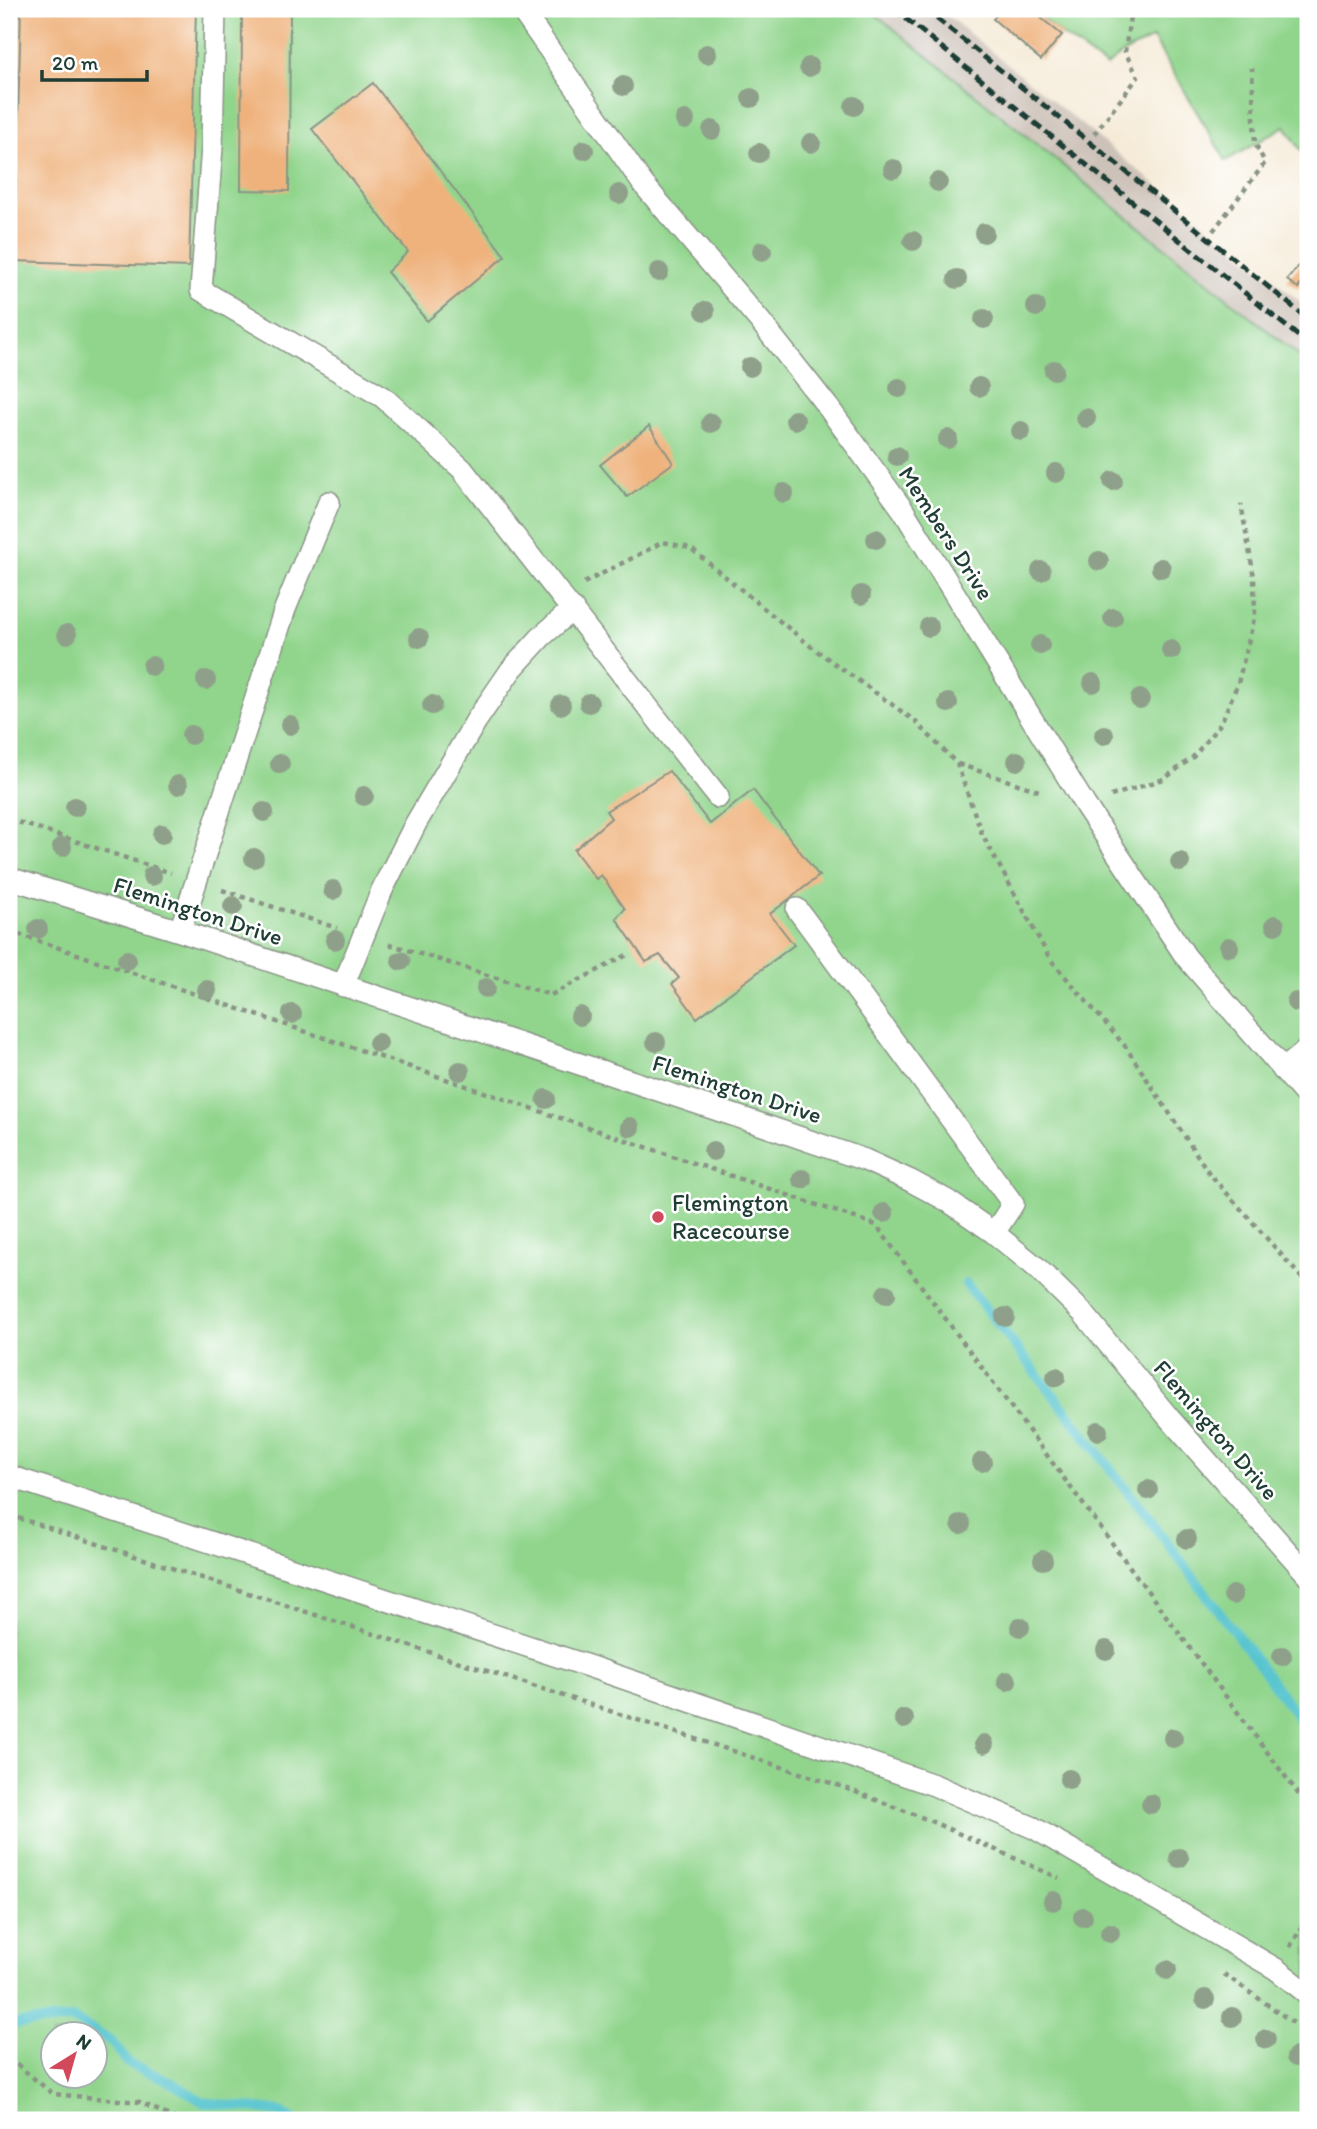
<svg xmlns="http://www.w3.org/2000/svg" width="1317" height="2129" viewBox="0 0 1317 2129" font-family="Itim,sans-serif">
  <rect width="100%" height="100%" fill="#fff"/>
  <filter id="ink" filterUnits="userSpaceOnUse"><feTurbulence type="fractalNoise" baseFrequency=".0143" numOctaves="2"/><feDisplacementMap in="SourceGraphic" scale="14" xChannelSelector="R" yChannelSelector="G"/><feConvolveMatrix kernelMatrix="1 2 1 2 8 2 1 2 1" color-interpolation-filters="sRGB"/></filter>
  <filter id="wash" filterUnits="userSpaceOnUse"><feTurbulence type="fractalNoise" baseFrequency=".00686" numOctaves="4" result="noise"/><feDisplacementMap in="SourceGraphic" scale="28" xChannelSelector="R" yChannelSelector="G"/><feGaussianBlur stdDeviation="1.57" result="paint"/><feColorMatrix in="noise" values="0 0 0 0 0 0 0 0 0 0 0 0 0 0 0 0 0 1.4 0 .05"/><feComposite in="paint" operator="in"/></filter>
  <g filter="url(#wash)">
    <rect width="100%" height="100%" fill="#f5ebd8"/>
    <!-- industrial -->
    <path fill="#cdc2b9" d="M 869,9 L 939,9 L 1308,308 L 1308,363 Z"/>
    <!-- green -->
    <path fill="#91d58d" stroke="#588960" stroke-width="2" fill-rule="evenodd" d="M 9,9 L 869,9 L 1308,363 L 1308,2120 L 9,2120 ZM 52,2035 L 94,2035 L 94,2076 L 52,2076 Z
      M 1030,9 L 1308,9 L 1308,161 L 1285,126 L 1226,161 L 1153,38 L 1125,52 L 1106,66 L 1062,35 Z"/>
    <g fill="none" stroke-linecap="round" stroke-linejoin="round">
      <!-- stream -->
      <path stroke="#57c4cf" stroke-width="10" d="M 966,1284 C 1083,1431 1197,1580 1308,1731
        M 9,2022 L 13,2024 L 73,2019 L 111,2041 L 129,2064 L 169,2081 L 203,2102 L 281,2112 L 294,2120"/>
    </g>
    <g id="blocks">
      <!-- building -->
      <path fill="#efb27d" d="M 21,9 L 196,9 L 189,267 L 14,261 Z
        M 242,9 L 290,9 L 289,191 L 241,190 Z
        M 1002,9 L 1030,9 L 1062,35 L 1041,60 L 993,19 Z
        M 373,83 L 505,256 L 427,321 L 387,272 L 408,252 L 312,129 Z
        M 1308,254 L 1308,275 L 1298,288 L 1287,280 Z
        M 649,426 L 673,463 L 627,497 L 600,465 Z
        M 669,771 L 710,824 L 753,790 L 819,876 L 770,914 L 794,945 L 697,1018 L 672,984 L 679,978 L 660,955 L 646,962 L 616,918 L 625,909 L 601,875 L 596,879 L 574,850 L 611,818 L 606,811 Z"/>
    </g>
  </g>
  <g filter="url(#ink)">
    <use href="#blocks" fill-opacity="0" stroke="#8a9486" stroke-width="2"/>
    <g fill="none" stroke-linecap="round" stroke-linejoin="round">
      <defs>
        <path id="service" d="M 215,9 L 212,147 L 201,290 L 383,397 L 462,469 L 718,797
          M 521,9 L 643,184 L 760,321 L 828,407 L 903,510 L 1085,805 L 1186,957 L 1308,1098
          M 9,878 L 180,931 L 763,1125 L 865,1160 L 911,1181 L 948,1201 L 994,1233 L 1036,1267 L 1083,1313 L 1169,1418 L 1308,1575
          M 797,909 L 1013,1204 L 994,1233
          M 180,931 L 285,609 L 329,502
          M 343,986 L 382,890 L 416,823 L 476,721 L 511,670 L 542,636 L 573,609
          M 1283,1070 L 1308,1049
          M 9,1476 L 591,1667 L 934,1785 L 1034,1828 L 1276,1969 L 1308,1994"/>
      </defs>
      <!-- service casing -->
      <use href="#service" stroke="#8a9486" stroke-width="24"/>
      <!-- path -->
      <path stroke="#8a9486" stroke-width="4.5" stroke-dasharray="5 5" stroke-linecap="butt" d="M 1094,134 L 1138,77 L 1125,52 L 1131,9
        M 1213,231 L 1265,163 L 1255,143 L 1252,68
        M 584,583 L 663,542 L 690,548 L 813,648 L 915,721 L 957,764 L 982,834 L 1050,959 L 1125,1046 L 1209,1173 L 1308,1285
        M 958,764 L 1042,792
        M 1111,796 L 1164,779 L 1193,757 L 1221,723 L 1238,683 L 1255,615 L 1254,577 L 1241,504
        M 9,819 L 171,873
        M 222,890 L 337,928
        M 9,931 L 876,1225 L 1308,1807
        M 389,944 L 551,995 L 627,955
        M 9,1515 L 840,1786 L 926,1819 L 1059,1878
        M 1290,1947 L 1308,1917
        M 1224,1974 L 1308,2033
        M 9,2058 L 53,2094 L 140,2102 L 178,2120"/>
      <!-- service -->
      <use href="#service" stroke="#fff" stroke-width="21"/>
      <!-- rail -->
      <path stroke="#1f3d34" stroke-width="5" stroke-dasharray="10 5" stroke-linecap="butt" d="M 894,9 L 1308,344
        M 925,9 L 1308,319"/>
    </g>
    <!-- trees -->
    <g fill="#8fa08a">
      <circle cx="707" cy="54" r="10"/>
      <circle cx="809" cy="67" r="10"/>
      <circle cx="623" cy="86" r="10"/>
      <circle cx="751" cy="98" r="10"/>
      <circle cx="854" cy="106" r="10"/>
      <circle cx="685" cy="120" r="10"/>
      <circle cx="712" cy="130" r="10"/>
      <circle cx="811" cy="143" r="10"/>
      <circle cx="584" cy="150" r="10"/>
      <circle cx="759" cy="153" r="10"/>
      <circle cx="893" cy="169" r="10"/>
      <circle cx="938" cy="182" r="10"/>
      <circle cx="619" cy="194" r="10"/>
      <circle cx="984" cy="233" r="10"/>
      <circle cx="913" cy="241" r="10"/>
      <circle cx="762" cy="251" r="10"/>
      <circle cx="659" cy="272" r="10"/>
      <circle cx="957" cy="279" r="10"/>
      <circle cx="1036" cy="307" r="10"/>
      <circle cx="705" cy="311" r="10"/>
      <circle cx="984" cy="319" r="10"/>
      <circle cx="750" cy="367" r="10"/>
      <circle cx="1054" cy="370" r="10"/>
      <circle cx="979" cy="387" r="10"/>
      <circle cx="899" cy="388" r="10"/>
      <circle cx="1086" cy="418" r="10"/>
      <circle cx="795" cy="420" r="10"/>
      <circle cx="711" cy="423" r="10"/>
      <circle cx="1021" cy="431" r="10"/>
      <circle cx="948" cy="439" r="10"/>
      <circle cx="897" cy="456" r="10"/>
      <circle cx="1056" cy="473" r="10"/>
      <circle cx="1113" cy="481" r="10"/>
      <circle cx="784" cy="493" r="10"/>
      <circle cx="876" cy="539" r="10"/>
      <circle cx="1099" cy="561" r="10"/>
      <circle cx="1161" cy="568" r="10"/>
      <circle cx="1041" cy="571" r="10"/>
      <circle cx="861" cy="595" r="10"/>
      <circle cx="1113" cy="618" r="10"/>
      <circle cx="929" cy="627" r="10"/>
      <circle cx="67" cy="634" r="10"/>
      <circle cx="419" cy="638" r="10"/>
      <circle cx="1040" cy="645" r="10"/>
      <circle cx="1171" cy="650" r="10"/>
      <circle cx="152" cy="666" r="10"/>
      <circle cx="206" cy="680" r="10"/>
      <circle cx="1093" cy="683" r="10"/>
      <circle cx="1140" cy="699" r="10"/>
      <circle cx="589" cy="703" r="10"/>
      <circle cx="948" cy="703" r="10"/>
      <circle cx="432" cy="705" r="10"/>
      <circle cx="561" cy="705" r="10"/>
      <circle cx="290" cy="725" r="10"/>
      <circle cx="191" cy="735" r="10"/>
      <circle cx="1104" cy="735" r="10"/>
      <circle cx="1017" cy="761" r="10"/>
      <circle cx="280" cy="764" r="10"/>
      <circle cx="178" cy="785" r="10"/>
      <circle cx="364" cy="796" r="10"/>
      <circle cx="75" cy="807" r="10"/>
      <circle cx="264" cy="812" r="10"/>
      <circle cx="162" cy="834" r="10"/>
      <circle cx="62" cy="847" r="10"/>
      <circle cx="254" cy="858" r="10"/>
      <circle cx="1180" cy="862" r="10"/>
      <circle cx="152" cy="876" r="10"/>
      <circle cx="333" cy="890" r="10"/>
      <circle cx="233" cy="906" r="10"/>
      <circle cx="1275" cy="925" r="10"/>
      <circle cx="38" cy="929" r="10"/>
      <circle cx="335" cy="940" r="10"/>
      <circle cx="1229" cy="947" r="10"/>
      <circle cx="127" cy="960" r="10"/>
      <circle cx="401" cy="961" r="10"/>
      <circle cx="486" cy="988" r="10"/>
      <circle cx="207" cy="990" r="10"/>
      <circle cx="1296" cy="1002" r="10"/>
      <circle cx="292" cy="1014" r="10"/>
      <circle cx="580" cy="1016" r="10"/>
      <circle cx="656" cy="1042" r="10"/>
      <circle cx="378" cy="1043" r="10"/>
      <circle cx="460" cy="1071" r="10"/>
      <circle cx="546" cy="1099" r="10"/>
      <circle cx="630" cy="1127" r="10"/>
      <circle cx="713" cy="1151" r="10"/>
      <circle cx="802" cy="1179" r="10"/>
      <circle cx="884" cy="1213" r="10"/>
      <circle cx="886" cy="1294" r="10"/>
      <circle cx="1005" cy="1317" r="10"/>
      <circle cx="1056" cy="1377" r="10"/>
      <circle cx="1098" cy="1431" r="10"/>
      <circle cx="982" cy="1462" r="10"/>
      <circle cx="1148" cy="1490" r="10"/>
      <circle cx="961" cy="1524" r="10"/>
      <circle cx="1187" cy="1539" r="10"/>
      <circle cx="1043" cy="1560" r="10"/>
      <circle cx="1233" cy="1595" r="10"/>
      <circle cx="1020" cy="1627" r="10"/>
      <circle cx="1106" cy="1650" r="10"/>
      <circle cx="1282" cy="1656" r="10"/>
      <circle cx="1007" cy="1681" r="10"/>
      <circle cx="904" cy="1719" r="10"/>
      <circle cx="1173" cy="1738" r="10"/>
      <circle cx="984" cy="1744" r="10"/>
      <circle cx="1069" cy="1779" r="10"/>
      <circle cx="1151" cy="1804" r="10"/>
      <circle cx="1179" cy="1858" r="10"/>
      <circle cx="1053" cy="1901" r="10"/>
      <circle cx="1083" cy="1917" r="10"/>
      <circle cx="1110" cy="1933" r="10"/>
      <circle cx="1167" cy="1970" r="10"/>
      <circle cx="1205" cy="1999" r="10"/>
      <circle cx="1232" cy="2017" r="10"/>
      <circle cx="1266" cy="2039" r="10"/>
      <circle cx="1296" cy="2057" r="10"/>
    </g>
  </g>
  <!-- markers -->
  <circle fill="#d1495b" stroke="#fff" stroke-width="2.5" cx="658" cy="1217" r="7"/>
  <g text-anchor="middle" stroke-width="5" stroke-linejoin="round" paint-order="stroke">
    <!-- street labels -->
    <g font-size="24" fill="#1f3d34" stroke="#fff">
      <text transform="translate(946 533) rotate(57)" y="8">Members Drive</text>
      <text transform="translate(198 911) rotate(18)" y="8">Flemington Drive</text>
      <text transform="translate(737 1089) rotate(18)" y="8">Flemington Drive</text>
      <text transform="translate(1216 1430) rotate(49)" y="8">Flemington Drive</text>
    </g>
    <!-- poi labels -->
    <g font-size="24" fill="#1f3d34" stroke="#fff" text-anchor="start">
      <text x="672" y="1211">Flemington<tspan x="672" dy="28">Racecourse</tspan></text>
    </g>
  </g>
  <!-- margin -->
  <rect width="1317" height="2129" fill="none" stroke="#fff" stroke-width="35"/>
  <!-- north arrow -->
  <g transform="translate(74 2055) rotate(37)"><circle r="33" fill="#ffffff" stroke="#a5b1ae" stroke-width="2"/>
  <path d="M0-5L12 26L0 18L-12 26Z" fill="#d1495b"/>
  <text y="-10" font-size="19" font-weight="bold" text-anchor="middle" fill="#1f3d34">N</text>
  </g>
  <!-- scale -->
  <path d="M42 70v10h105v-10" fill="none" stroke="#1f3d34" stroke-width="3.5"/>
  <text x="52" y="70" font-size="21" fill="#1f3d34" stroke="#ffffff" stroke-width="5" paint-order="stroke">20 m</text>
</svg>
